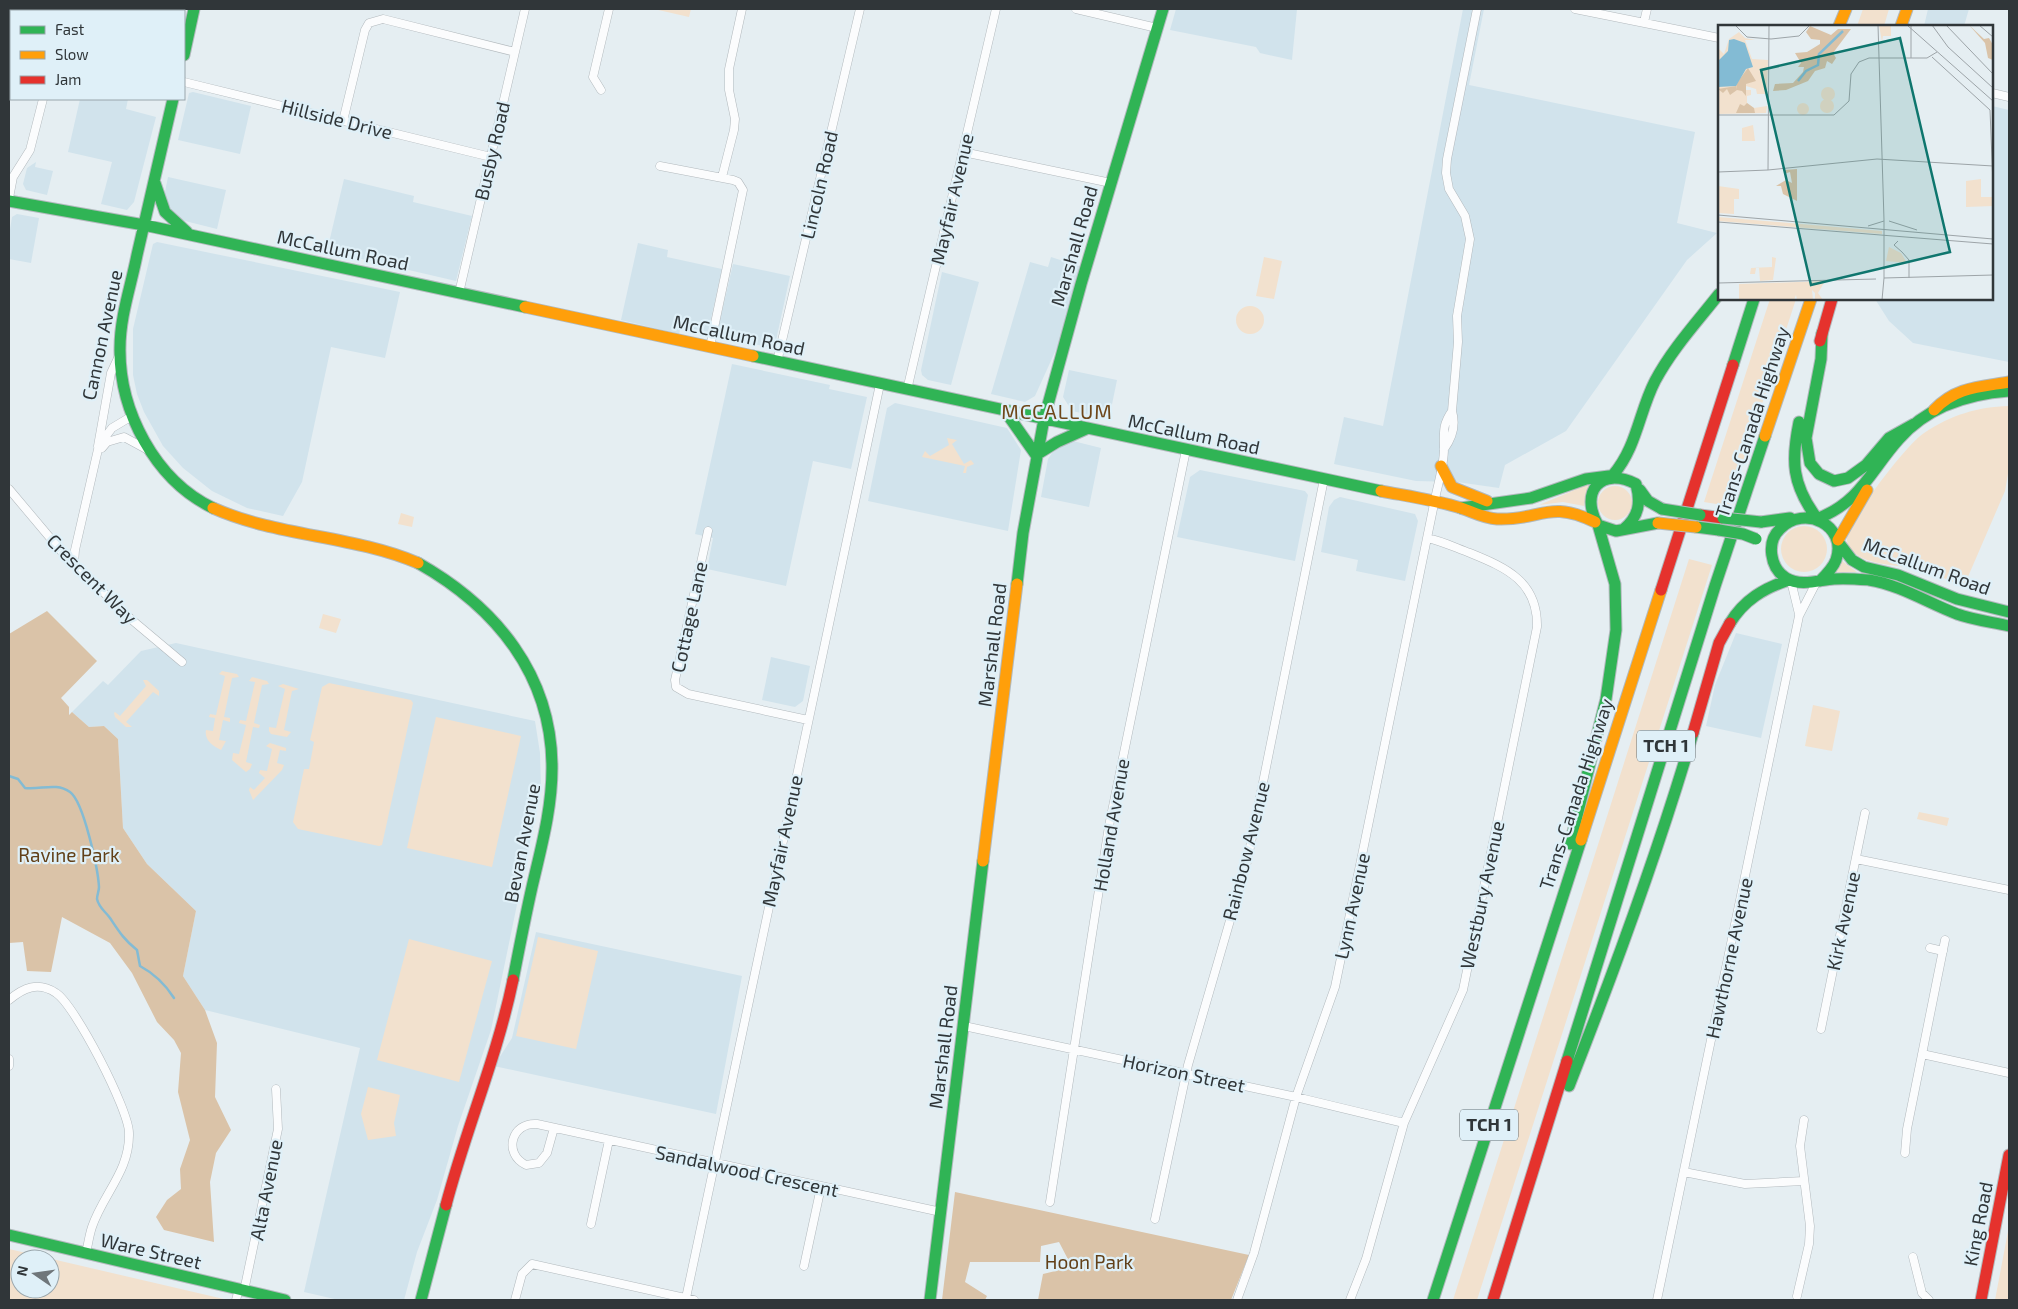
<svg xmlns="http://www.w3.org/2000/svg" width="2018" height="1309" viewBox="0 0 2018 1309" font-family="'Exo 2',sans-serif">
  <rect width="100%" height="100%" fill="#e5eef2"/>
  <!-- built -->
  <path fill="#d1e3ec" d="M 53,9 L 100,9 L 99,11 L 53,11 Z
    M 1176,9 L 1297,9 L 1292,60 L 1260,53 L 1256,47 L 1170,30 Z
    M 1463,9 L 1484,9 L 1469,85 L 1695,132 L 1677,223 L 1717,233 L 1687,260 L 1566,431 L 1505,465 L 1499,488 L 1457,482 L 1416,481 L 1334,464 L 1344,417 L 1383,426 Z
    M 1928,9 L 1969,9 L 1964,26 L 1924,26 Z
    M 193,92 L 251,106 L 240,154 L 178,140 L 189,93 Z
    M 80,99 L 128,99 L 126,109 L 156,117 L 134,202 L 127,210 L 101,204 L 112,162 L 68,152 Z
    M 1992,106 L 2009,110 L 2009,362 L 1913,343 L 1889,321 L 1875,299 L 1992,299 Z
    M 36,162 L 35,167 L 53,171 L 47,195 L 26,190 L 23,184 L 27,168 Z
    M 168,177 L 226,190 L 217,229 L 185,221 L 174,216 L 166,204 L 165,192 Z
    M 344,179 L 414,196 L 413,202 L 472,216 L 456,281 L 327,251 Z
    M 17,214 L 39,218 L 31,263 L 9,259 L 9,236 L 12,217 Z
    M 157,242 L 400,292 L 385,358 L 331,347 L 302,482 L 283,516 L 247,508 L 212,491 L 183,468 L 163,446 L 144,412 L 137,394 L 133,375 L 133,329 L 153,244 Z
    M 638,243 L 668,250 L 667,257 L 722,269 L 708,332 L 681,327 L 679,334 L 621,320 Z
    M 1051,257 L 1082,267 L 1059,343 L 1035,396 L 1025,402 L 991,394 L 1030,262 L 1048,267 Z
    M 733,264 L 790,276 L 775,345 L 772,348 L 720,337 L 717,333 Z
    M 942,272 L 979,282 L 951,385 L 928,380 L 922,375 L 921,370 Z
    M 732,364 L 830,385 L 829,389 L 867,397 L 851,469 L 813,461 L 786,586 L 707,569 L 713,538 L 695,534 Z
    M 1069,370 L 1117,380 L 1109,419 L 1072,411 L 1063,397 Z
    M 895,403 L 1007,428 L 1021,450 L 1008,531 L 868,501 L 887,408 Z
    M 1073,441 L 1101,448 L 1089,507 L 1041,497 L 1048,459 L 1052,453 L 1066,443 Z
    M 1200,470 L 1305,491 L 1308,495 L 1295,561 L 1177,537 L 1190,477 Z
    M 1340,497 L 1415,514 L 1418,521 L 1405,581 L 1356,571 L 1358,560 L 1321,552 L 1329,507 L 1334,500 Z
    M 1736,633 L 1782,644 L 1761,738 L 1706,726 L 1715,685 Z
    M 176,643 L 535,721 L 540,753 L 541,789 L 491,1030 L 458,1126 L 437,1200 L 417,1252 L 404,1300 L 339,1300 L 304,1292 L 360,1048 L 205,1010 L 183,976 L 196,911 L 147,864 L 123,828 L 118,739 L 104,726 L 89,727 L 72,712 L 103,681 L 108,685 L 141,651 Z
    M 771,657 L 810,666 L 803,701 L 795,707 L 762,700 Z
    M 536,932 L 742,976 L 716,1114 L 494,1066 L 512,1038 Z"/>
  <!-- green -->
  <path fill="#f2e1ce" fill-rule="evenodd" d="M 654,9 L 691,9 L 689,17 Z
    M 1863,9 L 1889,9 L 1884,26 L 1857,26 Z
    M 1264,257 L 1282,261 L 1274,299 L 1256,296 Z
    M 1770,299 L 1796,299 L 1729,506 L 1704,502 Z
    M1236 320a14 14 0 1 1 28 0a14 14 0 1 1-28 0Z
    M 2009,406 L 2009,468 L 2005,491 L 1964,586 C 1950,581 1936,574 1921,570 C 1900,564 1869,567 1852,551 C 1849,547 1846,542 1847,537 C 1851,517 1906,445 1924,433 C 1951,415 1977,407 2009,406 Z
    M 947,438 L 957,440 L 952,444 L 964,464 L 971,460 L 974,464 L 967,467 L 966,473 L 963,473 L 965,466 L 922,457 L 925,451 L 930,456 L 949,445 Z
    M 1589,484 L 1584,506 L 1563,502 L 1539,505 Z
    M1598 503a17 17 0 1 1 34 0a17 17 0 1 1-34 0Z
    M 401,513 L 414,517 L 412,527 L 398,524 Z
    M1781 549a23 23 0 1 1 46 0a23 23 0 1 1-46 0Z
    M 1689,559 L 1712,565 L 1477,1300 L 1453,1300 Z
    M 1842,561 L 1857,572 L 1836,572 Z
    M 323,614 L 341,619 L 336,633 L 319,628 Z
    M 222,671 L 237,674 L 239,677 L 232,678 L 224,717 L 230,718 L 230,722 L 223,720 L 219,740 L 226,741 L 221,750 C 213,746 204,740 206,730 L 213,731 L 215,718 L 209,717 L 210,714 L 216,715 L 225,676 L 219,674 Z
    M 252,677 L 267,681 L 269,684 L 262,685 L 254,723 L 260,725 L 259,728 L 253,727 L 246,762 L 252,764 L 250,769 L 246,772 L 232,760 L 233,753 L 239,754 L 246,725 L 239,723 L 240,720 L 246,721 L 255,682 L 249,681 Z
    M 143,680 L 147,680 L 159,691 L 159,696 L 153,692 L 126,722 L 132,727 L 126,727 L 115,717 L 114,713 L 115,712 L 120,716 L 146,686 Z
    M 329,683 L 411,700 L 413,703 L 382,845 L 379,846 L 298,829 L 293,822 L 304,769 L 309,769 L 314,742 L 310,740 L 322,687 Z
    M 283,684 L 299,689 L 292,691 L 284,730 L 291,732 L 287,737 L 271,734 L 269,731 L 269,727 L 276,728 L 285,689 L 278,686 Z
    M 1813,705 L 1840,711 L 1832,751 L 1805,746 Z
    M 436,717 L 521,736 L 492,867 L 407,848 Z
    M 270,743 L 286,748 L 286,751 L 280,750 L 277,763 L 284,765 L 282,770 L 253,800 L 249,790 L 250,787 L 254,790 L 265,778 L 259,773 L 260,770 L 267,771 L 272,749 L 266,746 Z
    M 1919,812 L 1949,818 L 1947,826 L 1917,819 Z
    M 538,937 L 598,951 L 576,1049 L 516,1036 Z
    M 409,939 L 492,961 L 459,1082 L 377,1060 Z
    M 368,1087 L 400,1095 L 394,1123 L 396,1136 L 368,1140 L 361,1114 Z
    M 2009,1226 L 2009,1300 L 1995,1300 Z
    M 9,1249 L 228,1300 L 9,1300 ZM 20,1259 L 50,1259 L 50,1289 L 20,1289 Z"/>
  <!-- forest -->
  <path fill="#dac3a8" d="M 47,611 L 97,661 L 61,698 L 69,707 L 69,715 L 72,712 L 89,727 L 104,726 L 118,739 L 123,828 L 147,864 L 196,911 L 183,976 L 205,1010 L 217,1043 L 215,1097 L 231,1130 L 216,1153 L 210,1182 L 214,1242 L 164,1230 L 156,1217 L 167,1200 L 181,1189 L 180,1169 L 190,1140 L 178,1092 L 181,1053 L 174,1040 L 157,1022 L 132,973 L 110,943 L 62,917 L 51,972 L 27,971 L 23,942 L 9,943 L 9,634 Z
    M 955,1192 L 1249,1255 L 1231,1300 L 1038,1300 L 1043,1274 L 1072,1267 L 1059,1242 L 1041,1246 L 1040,1262 L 970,1262 L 965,1282 L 987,1296 L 985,1300 L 942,1300 Z"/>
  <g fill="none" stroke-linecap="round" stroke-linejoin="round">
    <!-- stream -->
    <path stroke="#83bbd4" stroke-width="2.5" d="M 9,776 L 18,779 L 25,788 C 41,790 56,782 70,792 C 84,802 98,870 99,887 C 99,891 97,895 97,899 C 99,908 105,911 110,918 C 118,930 124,940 137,950 L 140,966 C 155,974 165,984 174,998"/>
    <defs>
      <path id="street" d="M 1076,9 L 1157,28
        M 1575,9 L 1719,38
        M 43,11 L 43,9
        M 1644,22 L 1647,9
        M 9,27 L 11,28
        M 184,82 L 491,157
        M 601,90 L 593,77 L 609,9
        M 1992,93 L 2009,97
        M 343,121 L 365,30 L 369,23 L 383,19 L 515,52
        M 963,152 L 1111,183
        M 660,166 L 733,180 L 738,182 L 743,190 L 710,347
        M 722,177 L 734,130 L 735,119 L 729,90 L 729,69 L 742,9
        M 9,198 L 13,177 L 30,150 L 43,99
        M 459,293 L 525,9
        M 777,362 L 860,9
        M 907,390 L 996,9
        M 98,446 L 111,373 L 119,356
        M 102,448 L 107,442 L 124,437 L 148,450
        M 1444,449 C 1453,437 1456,425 1452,411 L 1458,342 L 1457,316 L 1470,239 L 1465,216 L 1449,189 L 1446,173 L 1447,159 L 1477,9
        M 9,489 L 62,552 L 132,620 L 182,662
        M 708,531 L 675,680 L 676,687 L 688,694 L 808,720
        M 74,564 L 75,550 L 99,445 L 112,428 L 132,416
        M 1791,581 L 1799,614
        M 1856,859 L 2009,890
        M 1930,948 L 1943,951
        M 9,1000 C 23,988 38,981 56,993 C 75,1005 129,1110 129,1133 C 130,1171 103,1194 92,1227 C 89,1236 88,1245 86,1253
        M 964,1026 L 1296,1097 L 1404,1123
        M 1821,1029 L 1865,813
        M 1922,1054 L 2009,1073
        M 9,1059 L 9,1066
        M 554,1128 L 547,1153 L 539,1163 L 526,1165 C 503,1154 511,1122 537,1124 L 941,1212
        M 1905,1153 L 1907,1129 L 1945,940
        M 1684,1172 L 1745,1184 L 1804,1181
        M 1050,1202 L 1109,826 L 1186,450
        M 1155,1219 L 1188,1065 L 1247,862 L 1324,479
        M 591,1224 L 609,1140
        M 1913,1257 L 1922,1293 L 1929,1300
        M 804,1266 L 821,1187
        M 244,1291 L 278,1129 L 276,1089
        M 1797,1296 L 1809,1244 L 1810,1226 L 1800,1146 L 1804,1120
        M 686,1298 L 880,384
        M 236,1300 L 239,1289
        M 515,1300 L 522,1274 L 532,1264 L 694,1300
        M 1237,1300 L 1254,1253 L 1296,1097 L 1335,987 L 1434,504 C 1437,487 1444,466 1444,449 C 1444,433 1442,425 1452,411
        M 1350,1300 L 1366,1259 L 1404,1123 L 1463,990 L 1537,627 C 1538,582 1507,568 1470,553 C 1456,548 1442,541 1427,538
        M 1657,1300 L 1799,616 L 1817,581"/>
      <path id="fast" d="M 184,55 L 194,9
        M 173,99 C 161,151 149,203 137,255 C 131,286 120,316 120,348 C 119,411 155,480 213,508
        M 155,183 L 165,212 L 187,232
        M 9,201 L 144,225 L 525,307
        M 1822,333 L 1821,359 L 1806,438 L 1810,463 L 1819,474 L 1834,481 L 1848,478 L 1866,465 L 1889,438 L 1914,424
        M 753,356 L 1381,491
        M 1733,365 L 1754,299
        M 1005,411 L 1036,455
        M 1799,422 C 1791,461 1792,484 1816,517
        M 1036,455 L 1057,442 L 1086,429
        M 1613,475 C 1637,447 1639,412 1655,381 C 1672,349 1697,322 1719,294
        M 1640,490 L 1648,501 L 1662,509
        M 1461,508 L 1531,498 L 1586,479 L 1609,476
        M 1819,518 C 1861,501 1871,470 1899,439 C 1927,407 1968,394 2009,391
        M 1761,522 L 1790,518
        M 1696,527 L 1719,530
        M 1624,529 C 1639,516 1641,503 1636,484 C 1601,466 1579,492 1598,525 L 1616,531 L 1658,523
        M 1839,543 L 1852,560 L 1864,567 L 1898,575 L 1957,599 L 2009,612
        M 418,563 C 496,607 552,675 552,768 C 552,809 541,848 532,887 C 525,918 519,949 513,980
        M 1820,581 C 1826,575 1833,568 1836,560 C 1848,525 1804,504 1780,529 C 1766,542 1770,568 1786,578 C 1801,587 1819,580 1834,579 C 1846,578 1857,579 1869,580 C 1900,585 1928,603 1957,614 C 1974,620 1992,622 2009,626
        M 1017,584 L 1023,533 L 1044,419 L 1081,284 L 1163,9
        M 1730,623 C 1744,600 1764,588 1789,580
        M 1570,844 L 1606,699 L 1616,630 L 1615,584 L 1598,525
        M 1567,1061 L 1715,586 L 1765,436
        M 1569,1086 C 1615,969 1658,853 1693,733
        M 9,1235 L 285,1300
        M 421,1300 L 446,1205
        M 930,1300 L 983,861
        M 1433,1300 L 1581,840"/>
      <path id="slow" d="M 1839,26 L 1846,9
        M 1901,26 L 1907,9
        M 525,307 L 753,356
        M 1934,410 C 1955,387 1980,387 2009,382
        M 1765,436 L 1811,299
        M 1441,466 L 1452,487 L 1487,501
        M 1381,491 C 1407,496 1435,500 1461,508 C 1473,512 1483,518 1497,519 C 1540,521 1548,499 1595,522
        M 213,508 C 278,537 352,535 418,563
        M 1838,540 L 1867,490
        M 1581,840 L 1661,590
        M 983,861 L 1017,584"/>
      <path id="jam" d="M 1820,341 L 1832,299
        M 1700,515 L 1723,518
        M 1661,590 L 1733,365
        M 1693,733 L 1719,643 L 1730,623
        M 446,1205 C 466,1129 497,1057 513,980
        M 1493,1300 L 1567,1061
        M 1981,1300 L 2009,1155"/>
    </defs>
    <!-- street casing -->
    <use href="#street" stroke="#b2b9bd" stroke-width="9"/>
    <!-- fast casing -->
    <use href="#fast" stroke="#b2b9bd" stroke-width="13"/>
    <!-- slow casing -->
    <use href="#slow" stroke="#b2b9bd" stroke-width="13"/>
    <!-- jam casing -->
    <use href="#jam" stroke="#b2b9bd" stroke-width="13"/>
    <!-- street -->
    <use href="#street" stroke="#fbfcfd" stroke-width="8"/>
    <!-- fast -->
    <use href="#fast" stroke="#30b455" stroke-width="11"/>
    <!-- slow -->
    <use href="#slow" stroke="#ff9f0a" stroke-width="11"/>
    <!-- jam -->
    <use href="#jam" stroke="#e5322d" stroke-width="11"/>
    <defs>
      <path id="fast-bridge" d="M 1662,509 L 1700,515
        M 1723,518 L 1761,522
        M 1719,530 L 1743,534 L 1756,539"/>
      <path id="slow-bridge" d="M 1658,523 L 1696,527"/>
    </defs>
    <!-- fast-bridge casing -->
    <use href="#fast-bridge" stroke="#b2b9bd" stroke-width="13" stroke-linecap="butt"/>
    <!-- slow-bridge casing -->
    <use href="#slow-bridge" stroke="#b2b9bd" stroke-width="13" stroke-linecap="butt"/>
    <!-- fast-bridge -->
    <use href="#fast-bridge" stroke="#30b455" stroke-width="11"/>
    <!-- slow-bridge -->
    <use href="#slow-bridge" stroke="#ff9f0a" stroke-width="11"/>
  </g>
  <g text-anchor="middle" stroke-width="4.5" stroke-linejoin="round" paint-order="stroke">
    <!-- shield labels -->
    <g fill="#dff0f8" stroke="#646e72" stroke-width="1">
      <rect x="1637" y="730.5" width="58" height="31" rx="4"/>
      <rect x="1460" y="1109.5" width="58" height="31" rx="4"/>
    </g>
    <g font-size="18" font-weight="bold" fill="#303639">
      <text x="1666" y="752">TCH 1</text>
      <text x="1489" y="1131">TCH 1</text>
    </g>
    <!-- street labels -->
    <g font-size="19" fill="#303639" stroke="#dff0f8">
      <text transform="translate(337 119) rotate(14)" y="7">Hillside Drive</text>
      <text transform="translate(492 151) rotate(-77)" y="7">Busby Road</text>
      <text transform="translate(819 185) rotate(-77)" y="7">Lincoln Road</text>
      <text transform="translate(952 199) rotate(-77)" y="7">Mayfair Avenue</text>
      <text transform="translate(1074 246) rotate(-74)" y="7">Marshall Road</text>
      <text transform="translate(343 250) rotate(12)" y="7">McCallum Road</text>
      <text transform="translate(102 335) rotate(-78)" y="7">Cannon Avenue</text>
      <text transform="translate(739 335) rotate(12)" y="7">McCallum Road</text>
      <text transform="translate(1752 422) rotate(-72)" y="7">Trans-Canada Highway</text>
      <text transform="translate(1194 434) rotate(12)" y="7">McCallum Road</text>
      <text transform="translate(1927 566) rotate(20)" y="7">McCallum Road</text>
      <text transform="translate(92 579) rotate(45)" y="7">Crescent Way</text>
      <text transform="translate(689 617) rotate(-78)" y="7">Cottage Lane</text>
      <text transform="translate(992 645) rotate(-83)" y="7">Marshall Road</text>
      <text transform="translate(1576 794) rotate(-72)" y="7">Trans-Canada Highway</text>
      <text transform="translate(1111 825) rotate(-80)" y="7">Holland Avenue</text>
      <text transform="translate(782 841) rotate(-78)" y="7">Mayfair Avenue</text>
      <text transform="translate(522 843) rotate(-79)" y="7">Bevan Avenue</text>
      <text transform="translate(1246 851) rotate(-76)" y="7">Rainbow Avenue</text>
      <text transform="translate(1482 895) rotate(-78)" y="7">Westbury Avenue</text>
      <text transform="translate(1352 906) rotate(-78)" y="7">Lynn Avenue</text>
      <text transform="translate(1843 921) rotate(-78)" y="7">Kirk Avenue</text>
      <text transform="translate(1729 958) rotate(-78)" y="7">Hawthorne Avenue</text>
      <text transform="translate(943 1047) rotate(-83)" y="7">Marshall Road</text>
      <text transform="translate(1184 1073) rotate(12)" y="7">Horizon Street</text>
      <text transform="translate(747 1171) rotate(12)" y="7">Sandalwood Crescent</text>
      <text transform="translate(266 1190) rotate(-79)" y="7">Alta Avenue</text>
      <text transform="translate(1978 1224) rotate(-79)" y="7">King Road</text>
      <text transform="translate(151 1251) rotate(13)" y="7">Ware Street</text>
    </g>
    <!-- park labels -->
    <g font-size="19" fill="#624018" stroke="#dff0f8">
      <text x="69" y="862">Ravine Park</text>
      <text x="1089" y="1269">Hoon Park</text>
    </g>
    <!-- neighbourhood labels -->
    <g font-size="20" letter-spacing="1" fill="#6e471a" stroke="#dff0f8">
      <text x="1057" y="419">MCCALLUM</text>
    </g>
  </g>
  <!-- overview -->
  <g transform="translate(1718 25)">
    <rect width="275" height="275" fill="#e5eef2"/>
    <path d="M 161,0 L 179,0 L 179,1 L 173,1 L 173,11 L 165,11 L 164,17 ZM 21,7 L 27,13 L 37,15 L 27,15 L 34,34 L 50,35 L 49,69 L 39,69 L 38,64 L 28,61 L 28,65 L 33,65 L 33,70 L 29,71 L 29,78 L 36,83 L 49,81 L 48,88 L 0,89 L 0,23 L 6,29 L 11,14 ZM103 69a7 7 0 1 1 14 0a7 7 0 1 1-14 0ZM102 81a7 7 0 1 1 14 0a7 7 0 1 1-14 0ZM79 84a6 6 0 1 1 12 0a6 6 0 1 1-12 0ZM 35,100 L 37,116 L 24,116 L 24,103 ZM 263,154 L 263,172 L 274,172 L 275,181 L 248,182 L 248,156 ZM 0,161 L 21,164 L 21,174 L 16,174 L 16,189 L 0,188 ZM 0,192 L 164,206 L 164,209 L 0,196 ZM 171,222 L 183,228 L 189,238 L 168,236 ZM 54,232 L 58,233 L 55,255 L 42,256 L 41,243 L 38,243 L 37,249 L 32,249 L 33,243 L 54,242 ZM 107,256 L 100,268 L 105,275 L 97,275 L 97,268 L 94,265 L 95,275 L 79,275 L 78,270 L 76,275 L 21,275 L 21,259 Z" fill="#f2e1ce"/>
    <path d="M 251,0 L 266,14 L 271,13 L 275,20 L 275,35 L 270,33 L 267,18 ZM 92,1 L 113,10 L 120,4 L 133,4 L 115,28 L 118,33 L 114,39 L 109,36 L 107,43 L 97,46 L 90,56 L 68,65 L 55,66 L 57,59 L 75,58 L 85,47 L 86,42 L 80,42 L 83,38 L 77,28 L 89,27 L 102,19 L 102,15 L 93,14 L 88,7 ZM 30,43 L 38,56 L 28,59 L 28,71 L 24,66 L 19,65 L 12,70 L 9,64 L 5,68 L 0,64 L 18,61 L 19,65 L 18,59 ZM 29,78 L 36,83 L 37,88 L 18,88 L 22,79 L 26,81 ZM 79,144 L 79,176 L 65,169 L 63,161 L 58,161 L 68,155 L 74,158 L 72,147 L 66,149 L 66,145 Z" fill="#dac3a8"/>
    <path d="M 16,14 L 27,18 L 35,42 L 28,44 L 18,61 L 0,62 L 0,36 L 10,26 L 11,15 Z" fill="#83bbd4"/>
    <path fill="none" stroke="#83bbd4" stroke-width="2.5" d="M 80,56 L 88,46 L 100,40 L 101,29 L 125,6"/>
    <path fill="none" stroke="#9da4a8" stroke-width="1" d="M 17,0 L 29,12 L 53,14 L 81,11 L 92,0M 160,0 L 166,195M 189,0 L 275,76M 214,0 L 230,22 L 275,63M 228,0 L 275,49M 261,0 L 275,12M 214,32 L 272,85 L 275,160M 193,33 L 193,0M 0,90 L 116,90 L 131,76 L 133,49 L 141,37 L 151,33 L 209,33 L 219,27M 50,145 L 51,0M 0,147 L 50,145 L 159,134 L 275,141M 0,190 L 275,214M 171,196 L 199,205M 0,197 L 275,219M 150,201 L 166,196M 180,216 L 176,220 L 184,227M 184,227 L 191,235 L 191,253M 166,253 L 275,250M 166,253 L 166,195M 0,258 L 158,254M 164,275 L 166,253"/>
    <path fill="#0f766e" fill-opacity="0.15" stroke="#0f766e" stroke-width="2.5" d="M 182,13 L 232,227 L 93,260 L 43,45 Z"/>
    <rect width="275" height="275" fill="none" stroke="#303639" stroke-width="2.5"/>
  </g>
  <!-- border -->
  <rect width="2018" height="1309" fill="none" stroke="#303639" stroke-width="20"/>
  <!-- legend -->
  <rect x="10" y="10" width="175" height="90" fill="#dff0f8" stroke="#99a6ac"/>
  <rect x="20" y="26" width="25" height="8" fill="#30b455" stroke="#99a6ac"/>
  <text x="55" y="35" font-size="15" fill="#303639">Fast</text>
  <rect x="20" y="51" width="25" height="8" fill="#ff9f0a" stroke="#99a6ac"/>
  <text x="55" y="60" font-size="15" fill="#303639">Slow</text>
  <rect x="20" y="76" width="25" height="8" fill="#e5322d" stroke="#99a6ac"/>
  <text x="55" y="85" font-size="15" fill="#303639">Jam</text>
  <!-- north arrow -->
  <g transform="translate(35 1274) rotate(283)"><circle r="24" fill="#dff0f8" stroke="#99a6ac"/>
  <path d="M0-4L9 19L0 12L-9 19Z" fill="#6f767a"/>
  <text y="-8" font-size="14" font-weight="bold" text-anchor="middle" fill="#303639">N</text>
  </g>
</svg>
